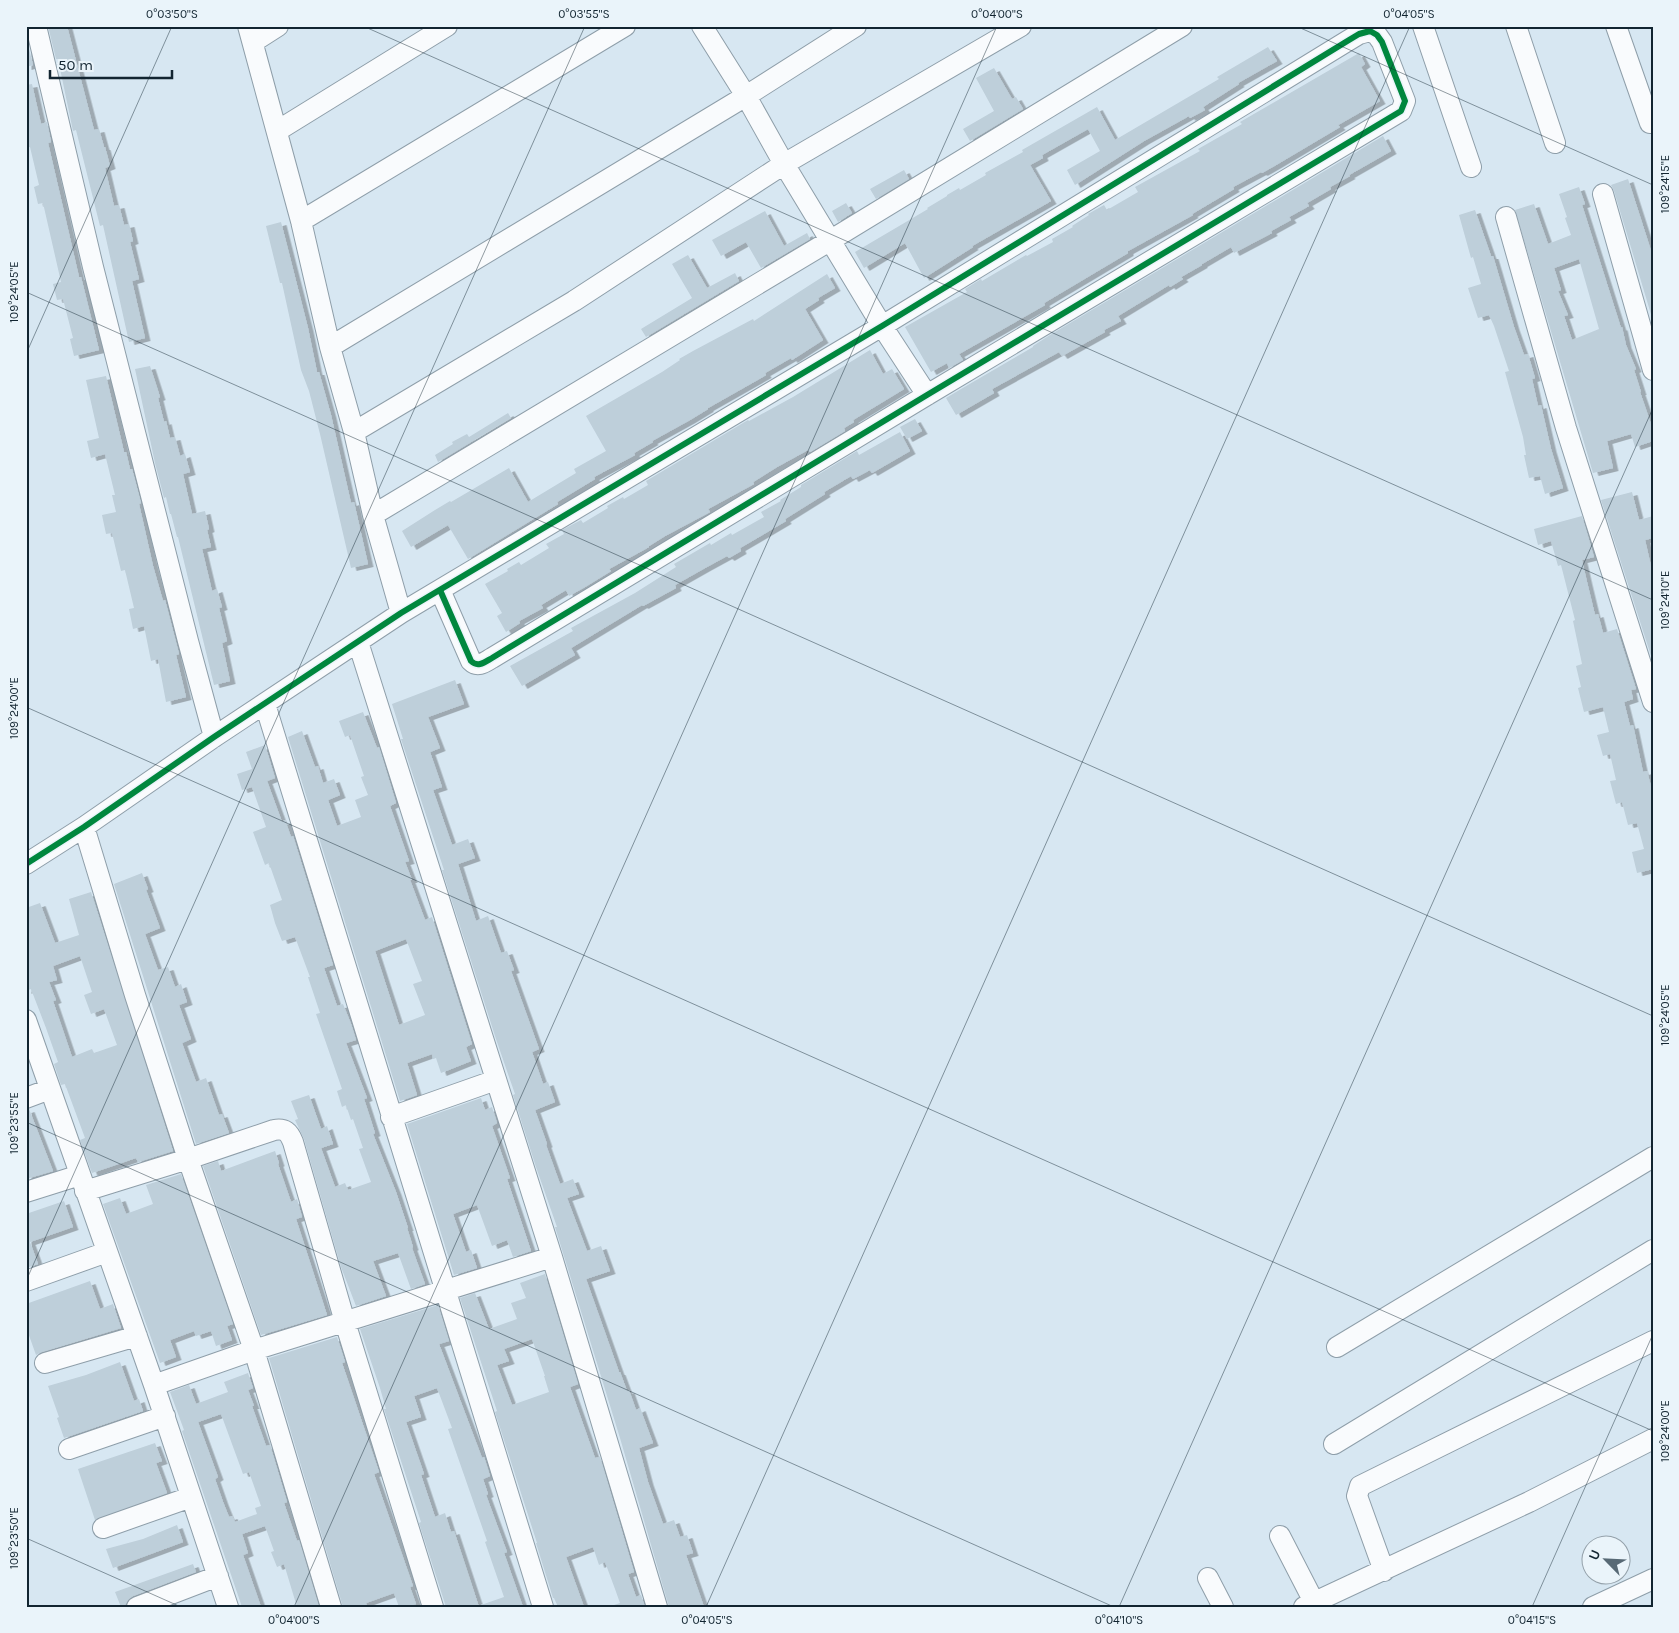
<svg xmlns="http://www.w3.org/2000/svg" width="1679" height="1633" viewBox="0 0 1679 1633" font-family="Karla,sans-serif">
  <defs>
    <filter id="shadow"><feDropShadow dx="5.5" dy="3" stdDeviation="0" flood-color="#0004"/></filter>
  </defs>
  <rect width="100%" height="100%" fill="#d7e7f2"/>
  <!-- building -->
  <path fill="#becfda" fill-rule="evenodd" filter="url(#shadow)" d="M 48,26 L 67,26 L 94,130 L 99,129 L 104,147 L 105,147 L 110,166 L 105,168 L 114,206 L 119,205 L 124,225 L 129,224 L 133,241 L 130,242 L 139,279 L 132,281 L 145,338 L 129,342 L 103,225 L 100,226 L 76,130 L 73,131 L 58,59 L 56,59 Z
    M 28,45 L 33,65 L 26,67 L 26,46 Z
    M 1268,47 L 1277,61 L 1238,83 L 1239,84 L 1203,107 L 1205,110 L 1190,118 L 1189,116 L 1144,141 L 1075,185 L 1067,170 L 1100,151 L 1088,129 L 1042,155 L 1043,158 L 1030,165 L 1051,201 L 972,246 L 973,247 L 924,278 L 905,243 L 864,268 L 855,252 L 928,209 L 927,208 L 947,196 L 947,195 L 959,188 L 960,190 L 986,175 L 985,173 L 1023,152 L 1022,150 L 1097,107 L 1115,140 L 1219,79 L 1217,77 Z
    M 1359,53 L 1365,64 L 1361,67 L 1380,101 L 1338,125 L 1340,127 L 1276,165 L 1262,173 L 1261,172 L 1233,187 L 1234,189 L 1192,214 L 1193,215 L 1128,251 L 1128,253 L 1044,303 L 1045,305 L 959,354 L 963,360 L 949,368 L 947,363 L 931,372 L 905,327 L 967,292 L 965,289 L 981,279 L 982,281 L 1026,255 L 1027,256 L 1053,242 L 1052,239 L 1073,227 L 1072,226 L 1089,215 L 1088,214 L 1104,205 L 1107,210 L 1138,192 L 1135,187 L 1200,151 L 1198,149 L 1242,124 L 1240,122 Z
    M 994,68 L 1012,99 L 1016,97 L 1023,109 L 970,141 L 963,129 L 994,111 L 976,78 Z
    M 32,84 L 41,124 L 47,122 L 51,142 L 48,143 L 61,199 L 79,277 L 81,277 L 99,350 L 74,356 L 70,339 L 73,338 L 63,299 L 57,300 L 53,284 L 61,282 L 43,203 L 38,204 L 34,187 L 39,185 L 30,147 L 26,148 L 26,85 Z
    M 1383,136 L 1391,151 L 1349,175 L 1350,176 L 1330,187 L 1331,189 L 1307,203 L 1309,206 L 1289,217 L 1291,220 L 1271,231 L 1272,233 L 1234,253 L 1231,247 L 1202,264 L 1202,265 L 1181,277 L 1183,279 L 1170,287 L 1169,285 L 1118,316 L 1121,321 L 1104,330 L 1105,332 L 1062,356 L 1059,352 L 992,389 L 994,393 L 956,415 L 946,398 L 961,389 L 1033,347 L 1033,346 L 1050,335 Z
    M 904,170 L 909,179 L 876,199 L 870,189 Z
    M 1628,179 L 1653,257 L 1653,321 L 1614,191 L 1611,185 Z
    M 1579,187 L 1585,204 L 1582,205 L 1621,328 L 1622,327 L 1626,345 L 1636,369 L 1634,370 L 1641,392 L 1640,392 L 1653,430 L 1653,441 L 1635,447 L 1631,434 L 1607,441 L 1613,468 L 1593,473 L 1515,210 L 1534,204 L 1548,244 L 1571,235 L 1565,218 L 1567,217 L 1559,194 ZM 1579,259 L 1599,329 L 1572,340 L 1564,316 L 1568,315 L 1558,291 L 1561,290 L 1554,268 Z
    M 846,203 L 852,213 L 838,222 L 832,211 Z
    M 1475,210 L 1491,256 L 1493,256 L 1514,327 L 1524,355 L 1528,354 L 1535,378 L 1532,379 L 1538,406 L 1541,405 L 1551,449 L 1563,488 L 1545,494 L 1540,476 L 1529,478 L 1524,455 L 1526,455 L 1523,437 L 1505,372 L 1509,371 L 1494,326 L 1489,315 L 1478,318 L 1468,288 L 1481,284 L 1473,257 L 1471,258 L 1459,215 Z
    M 765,211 L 784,246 L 807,233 L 810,239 L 761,268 L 746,242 L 721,256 L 712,240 Z
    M 281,222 L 308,328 L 317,372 L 319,372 L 331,415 L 351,503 L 354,502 L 368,564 L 351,568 L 320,434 L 309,391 L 301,370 L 282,283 L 280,283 L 266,226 Z
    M 688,255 L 707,288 L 735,273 L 739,281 L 646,337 L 641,329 L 692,298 L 672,264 Z
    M 827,274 L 835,288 L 818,298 L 819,300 L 805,309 L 823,340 L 792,360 L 791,358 L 765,373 L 766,375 L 708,408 L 708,409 L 690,420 L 652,441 L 653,442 L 634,453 L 635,455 L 594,477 L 595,479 L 557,502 L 558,504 L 468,559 L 448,525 L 411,547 L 402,531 L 435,510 L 450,501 L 451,502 L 509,468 L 528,502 L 576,473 L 574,469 L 606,451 L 586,416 L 662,372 L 680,360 L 679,359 L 693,351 L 753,319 L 754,321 Z
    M 870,350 L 883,374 L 892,369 L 904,389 L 853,420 L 854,422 L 844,428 L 845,431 L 810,452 L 808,450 L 777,467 L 753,482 L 754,484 L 708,509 L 710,512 L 665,536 L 649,546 L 649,547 L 609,569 L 611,571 L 585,587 L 569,596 L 566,590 L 541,605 L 543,608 L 519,621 L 520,623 L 506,632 L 497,616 L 502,613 L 485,584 L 508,571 L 507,569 L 519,562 L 521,565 L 549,548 L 546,544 L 564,534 L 562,530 L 581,520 L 583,523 L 608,508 L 607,506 L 623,497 L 624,499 L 648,485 L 646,481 L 748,420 L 749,421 L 793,397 Z
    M 150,366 L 160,397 L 158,398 L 164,422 L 166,421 L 170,438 L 175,437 L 180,456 L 185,454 L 190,472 L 183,474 L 192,514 L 205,511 L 209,529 L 207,530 L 211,547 L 202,549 L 212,591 L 217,589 L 222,607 L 219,608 L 227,641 L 222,643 L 230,681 L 214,685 L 178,537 L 177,537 L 171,514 L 170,514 L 166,497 L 164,498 L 155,463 L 135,369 Z
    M 106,376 L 124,452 L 126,452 L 130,469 L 132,469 L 141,503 L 139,504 L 153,566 L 163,601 L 165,600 L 179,654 L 176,655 L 186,697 L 166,702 L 158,659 L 151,661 L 144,626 L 133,629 L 129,609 L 134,608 L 125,570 L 121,571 L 112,533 L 106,534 L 102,515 L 116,512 L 112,495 L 115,495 L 105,454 L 91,458 L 87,441 L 99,438 L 86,380 Z
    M 508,413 L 511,418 L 438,462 L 435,455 L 453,444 L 452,442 L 467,434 L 469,437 Z
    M 915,419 L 922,431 L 907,439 L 900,427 Z
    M 900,432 L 910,451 L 872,473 L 870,470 L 853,479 L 851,476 L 824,492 L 825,494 L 785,519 L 786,521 L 740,548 L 741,551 L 729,558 L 727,556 L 705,568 L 675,585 L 676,588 L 643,606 L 642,605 L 571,648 L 575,655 L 522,686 L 510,666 L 573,631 L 571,628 L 635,593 L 676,567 L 674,564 L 710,543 L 711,545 L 731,533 L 732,535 L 764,517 L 761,512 L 781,501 L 780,500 L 801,487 L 801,485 L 857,451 L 859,455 Z
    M 1632,492 L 1639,520 L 1653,516 L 1653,538 L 1645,540 L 1651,566 L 1653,565 L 1653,662 L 1601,500 Z
    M 1582,516 L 1594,557 L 1582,560 L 1587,582 L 1595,615 L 1598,614 L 1603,633 L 1617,629 L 1636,689 L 1631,690 L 1633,699 L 1624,702 L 1630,726 L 1633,725 L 1643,772 L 1647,771 L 1653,794 L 1653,869 L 1637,873 L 1632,852 L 1644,849 L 1637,823 L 1628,825 L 1622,802 L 1616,804 L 1610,781 L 1616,780 L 1610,754 L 1603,756 L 1597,735 L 1609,732 L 1603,707 L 1584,712 L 1578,688 L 1581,687 L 1576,666 L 1582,664 L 1573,621 L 1575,620 L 1561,565 L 1558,566 L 1551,541 L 1538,545 L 1534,529 Z
    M 455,680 L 464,704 L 428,717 L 440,748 L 430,752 L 442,787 L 433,790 L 452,845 L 468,839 L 475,858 L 458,864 L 476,921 L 488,916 L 501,953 L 507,951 L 514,970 L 511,971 L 539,1049 L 532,1052 L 543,1084 L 548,1082 L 555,1102 L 535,1110 L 547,1144 L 546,1145 L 560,1184 L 573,1179 L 579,1194 L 567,1198 L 587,1251 L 601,1246 L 610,1271 L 586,1279 L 619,1372 L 620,1372 L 627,1391 L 629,1390 L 636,1410 L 640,1408 L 653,1443 L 639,1448 L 648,1482 L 663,1524 L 674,1520 L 680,1537 L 687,1535 L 693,1553 L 686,1555 L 704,1607 L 669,1607 L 620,1438 L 555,1227 L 557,1227 L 536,1167 L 513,1095 L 515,1094 L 508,1074 L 496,1039 L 442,870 L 444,870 L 401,739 L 403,739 L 392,704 Z
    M 363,712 L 377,748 L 379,747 L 396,803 L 390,806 L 409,861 L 405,862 L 412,880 L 410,880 L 425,920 L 432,917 L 472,1044 L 466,1047 L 471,1061 L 441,1073 L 436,1058 L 433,1059 L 432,1054 L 407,1063 L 417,1095 L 400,1101 L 288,737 L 302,731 L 315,767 L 318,766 L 323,783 L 334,779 L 340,795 L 328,800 L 337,826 L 361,817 L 355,800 L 368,795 L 361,777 L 364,776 L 350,735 L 345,737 L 339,721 ZM 406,939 L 422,981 L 413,984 L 425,1015 L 399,1025 L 375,951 Z
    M 265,745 L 275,778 L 267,781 L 282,822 L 285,820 L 291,837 L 293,836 L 333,965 L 324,968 L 337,1006 L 343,1004 L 351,1024 L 356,1040 L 346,1043 L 367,1098 L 364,1099 L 375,1133 L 373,1134 L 396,1192 L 408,1228 L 407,1228 L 413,1247 L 412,1248 L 425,1284 L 411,1289 L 398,1253 L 373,1261 L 386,1296 L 356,1306 L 341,1267 L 304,1139 L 295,1120 L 298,1119 L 291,1101 L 309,1095 L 321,1129 L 327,1126 L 333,1144 L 321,1148 L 335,1187 L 345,1183 L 348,1190 L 371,1182 L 359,1149 L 363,1148 L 353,1119 L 351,1120 L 346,1105 L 342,1107 L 337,1091 L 342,1089 L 316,1014 L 320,1013 L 308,977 L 310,977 L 295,937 L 282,941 L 275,923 L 270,905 L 282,900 L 269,863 L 265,865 L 253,832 L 266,827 L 252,787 L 242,790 L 237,774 L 252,769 L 246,752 Z
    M 142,873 L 148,889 L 146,890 L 160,928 L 145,934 L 158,970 L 168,967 L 175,987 L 181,984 L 187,1002 L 179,1005 L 191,1039 L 182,1043 L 196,1082 L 206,1078 L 219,1115 L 222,1114 L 229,1133 L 196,1144 L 114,884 Z
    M 91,892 L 173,1151 L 138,1162 L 136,1158 L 92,1173 L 80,1140 L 85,1138 L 65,1084 L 61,1085 L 54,1064 L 58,1062 L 46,1028 L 31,989 L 26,991 L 26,908 L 40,903 L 55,943 L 79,935 L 69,899 ZM 80,956 L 92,992 L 84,995 L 91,1014 L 104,1009 L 117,1045 L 94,1053 L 92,1049 L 72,1057 L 53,1001 L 56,1000 L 49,982 L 57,980 L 53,966 Z
    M 481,1098 L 485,1110 L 492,1107 L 497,1123 L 492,1126 L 510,1178 L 507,1179 L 531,1251 L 513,1257 L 507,1240 L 492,1246 L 477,1205 L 453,1214 L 466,1252 L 471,1250 L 477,1268 L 454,1275 L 407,1124 Z
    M 29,1109 L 53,1171 L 26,1179 L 26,1110 Z
    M 275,1151 L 279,1163 L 278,1164 L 291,1202 L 297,1199 L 302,1217 L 296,1219 L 327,1315 L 261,1335 L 203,1166 L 218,1161 L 221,1171 Z
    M 181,1174 L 233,1324 L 227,1326 L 232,1340 L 216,1346 L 211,1331 L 196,1336 L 194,1331 L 170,1340 L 176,1357 L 160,1363 L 103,1204 L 120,1198 L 126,1214 L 153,1204 L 146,1185 Z
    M 64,1201 L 73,1227 L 30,1242 L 38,1264 L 26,1268 L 26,1214 Z
    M 545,1274 L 578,1384 L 570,1387 L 595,1458 L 600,1457 L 634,1572 L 628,1574 L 636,1597 L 641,1595 L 645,1607 L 614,1607 L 614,1605 L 620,1603 L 615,1589 L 605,1562 L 599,1565 L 593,1547 L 566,1557 L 584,1607 L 558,1607 L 554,1598 L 553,1598 L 536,1543 L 537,1543 L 495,1412 L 497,1411 L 460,1298 L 475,1293 L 489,1329 L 517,1319 L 511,1303 L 526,1298 L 520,1283 ZM 532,1339 L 545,1376 L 544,1376 L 549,1392 L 512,1405 L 497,1365 L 509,1361 L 504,1349 Z
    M 90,1281 L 100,1309 L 113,1304 L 121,1328 L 42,1352 L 36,1355 L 26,1327 L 26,1304 Z
    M 438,1305 L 449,1341 L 439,1344 L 482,1458 L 484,1457 L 490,1476 L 483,1479 L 488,1494 L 486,1495 L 507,1552 L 504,1553 L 523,1607 L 481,1607 L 481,1605 L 504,1597 L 485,1542 L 487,1541 L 448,1429 L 452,1428 L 437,1388 L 414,1396 L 421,1417 L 406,1422 L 424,1474 L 421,1475 L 435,1517 L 445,1513 L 451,1532 L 454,1531 L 479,1607 L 446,1607 L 419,1523 L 421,1522 L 384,1409 L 386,1409 L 380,1388 L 360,1329 Z
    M 337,1337 L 345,1362 L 342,1363 L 379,1472 L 374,1474 L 413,1586 L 410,1587 L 416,1604 L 407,1607 L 399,1607 L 394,1593 L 366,1603 L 367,1607 L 343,1607 L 269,1358 Z
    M 120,1362 L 134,1401 L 139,1399 L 143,1411 L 64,1438 L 57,1418 L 59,1417 L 48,1386 L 86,1375 Z
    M 248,1373 L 253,1388 L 248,1390 L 254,1406 L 252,1406 L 266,1446 L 270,1445 L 287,1502 L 284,1503 L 297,1541 L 299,1540 L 319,1607 L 297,1607 L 284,1564 L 277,1567 L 271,1552 L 274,1551 L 265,1526 L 242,1534 L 248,1553 L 243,1555 L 261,1607 L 242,1607 L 182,1431 L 184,1430 L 170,1392 L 189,1385 L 196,1404 L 228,1392 L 224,1382 ZM 221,1414 L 243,1474 L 249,1472 L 261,1506 L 255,1508 L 257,1514 L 235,1522 L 232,1516 L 229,1517 L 223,1502 L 215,1479 L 218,1477 L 198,1422 Z
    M 155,1443 L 162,1461 L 156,1463 L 167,1493 L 95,1520 L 78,1469 Z
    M 177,1525 L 183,1542 L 113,1568 L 106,1549 L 143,1539 Z
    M 193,1564 L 196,1572 L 133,1596 L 128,1600 L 125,1605 L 121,1607 L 115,1592 Z"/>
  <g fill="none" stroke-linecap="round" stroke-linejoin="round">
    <defs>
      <path id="minor" d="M 36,26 L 93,267 L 188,641 L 214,737
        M 248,26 L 301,221 L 330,347 L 354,432 L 373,515 L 401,613
        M 702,26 L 746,96 L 784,164 L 882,326 L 927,395
        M 1423,26 L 1471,167
        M 1516,26 L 1555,143
        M 1616,26 L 1650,123
        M 253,42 L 278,26
        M 277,131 L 447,26
        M 1603,194 L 1653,370
        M 1506,217 L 1566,428 L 1653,702
        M 301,221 L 625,26
        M 330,347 L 746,96 L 856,26
        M 354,432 L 574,301 L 784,164 L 1021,26
        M 373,515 L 831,240 L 1182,26
        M 358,642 L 552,1257 L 657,1607
        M 265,704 L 543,1607
        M 84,827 L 135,995 L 188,1159 L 254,1350 L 331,1607
        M 26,864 L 84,827 L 214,737 L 401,613 L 882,326 L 1349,40 L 1359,34 L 1370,31 L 1377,35 L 1382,42 L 1405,101 L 1401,111 L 927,395 L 492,658 C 485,662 478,668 471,661 L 440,590
        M 26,1020 L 154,1385 L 228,1607
        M 26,1098 L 50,1089
        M 391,1117 L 496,1080
        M 85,1191 L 188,1159 L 274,1130 C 285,1128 289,1132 293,1142 L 345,1322 L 433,1607
        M 26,1192 L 80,1175
        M 26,1281 L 107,1252
        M 1337,1347 L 1653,1157
        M 45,1363 L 137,1336
        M 154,1385 L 254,1350 L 552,1257
        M 1334,1444 L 1653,1250
        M 69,1449 L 165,1416
        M 103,1528 L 191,1497
        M 1280,1536 L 1314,1602
        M 1384,1571 L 1357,1496 L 1360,1486 L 1653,1341
        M 1208,1578 L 1223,1607
        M 137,1607 L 218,1576
        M 1304,1607 L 1529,1502 L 1653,1439
        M 1593,1607 L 1653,1579"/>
    </defs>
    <!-- minor casing -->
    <use href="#minor" stroke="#8e9ea9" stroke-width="22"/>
    <!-- minor -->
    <use href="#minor" stroke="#f9fbfd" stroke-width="20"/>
    <defs>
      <path id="cycleway" d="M 26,864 L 84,827 L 214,737 L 401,613 L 882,326 L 1349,40 L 1359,34 L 1370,31 L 1377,35 L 1382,42 L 1405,101 L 1401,111 L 927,395 L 492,658 C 485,662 478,668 471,661 L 440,590"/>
    </defs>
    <!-- cycleway casing -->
    <use href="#cycleway" stroke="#eaf4fa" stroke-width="9"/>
    <!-- cycleway -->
    <use href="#cycleway" stroke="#00873e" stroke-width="6"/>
  </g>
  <!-- ticks -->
  <path fill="none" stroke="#122531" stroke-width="1" stroke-opacity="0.45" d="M 363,26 L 1653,600M 1296,26 L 1653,185M 26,292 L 1653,1016M 26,354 L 172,26M 26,707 L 1653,1431M 26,1122 L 1114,1607M 26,1281 L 585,26M 26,1538 L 181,1607M 294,1607 L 997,26M 706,1607 L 1410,26M 1119,1607 L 1653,408M 1532,1607 L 1653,1334"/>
  <!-- border -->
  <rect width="1679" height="1633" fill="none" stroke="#eaf4fa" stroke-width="55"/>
  <!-- north arrow -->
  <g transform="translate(1606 1560) rotate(294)"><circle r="24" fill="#eaf4fa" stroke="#94a1aa"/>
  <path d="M0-4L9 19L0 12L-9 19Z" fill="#576975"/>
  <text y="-8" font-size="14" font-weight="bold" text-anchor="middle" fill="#122531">U</text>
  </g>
  <!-- scale -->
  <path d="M50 70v8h122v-8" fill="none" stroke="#122531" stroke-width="2.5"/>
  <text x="58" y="70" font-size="15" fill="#122531" stroke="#eaf4fa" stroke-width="4" paint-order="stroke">50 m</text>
  <rect x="28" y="28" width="1624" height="1578" fill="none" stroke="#122531" stroke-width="2"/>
  <g font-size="12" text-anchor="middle" fill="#122531">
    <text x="172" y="18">0°03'50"S</text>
    <text x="584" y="18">0°03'55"S</text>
    <text x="997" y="18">0°04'00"S</text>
    <text x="1409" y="18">0°04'05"S</text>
    <text transform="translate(1665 184) rotate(-90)" y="4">109°24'15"E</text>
    <text transform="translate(14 292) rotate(-90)" y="4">109°24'05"E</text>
    <text transform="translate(1665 600) rotate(-90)" y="4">109°24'10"E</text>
    <text transform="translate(14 708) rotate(-90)" y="4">109°24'00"E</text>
    <text transform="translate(1665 1015) rotate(-90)" y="4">109°24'05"E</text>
    <text transform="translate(14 1123) rotate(-90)" y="4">109°23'55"E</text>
    <text transform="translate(1665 1431) rotate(-90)" y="4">109°24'00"E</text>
    <text transform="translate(14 1538) rotate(-90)" y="4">109°23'50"E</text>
    <text x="294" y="1624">0°04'00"S</text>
    <text x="707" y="1624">0°04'05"S</text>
    <text x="1119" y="1624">0°04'10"S</text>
    <text x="1532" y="1624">0°04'15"S</text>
  </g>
</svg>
